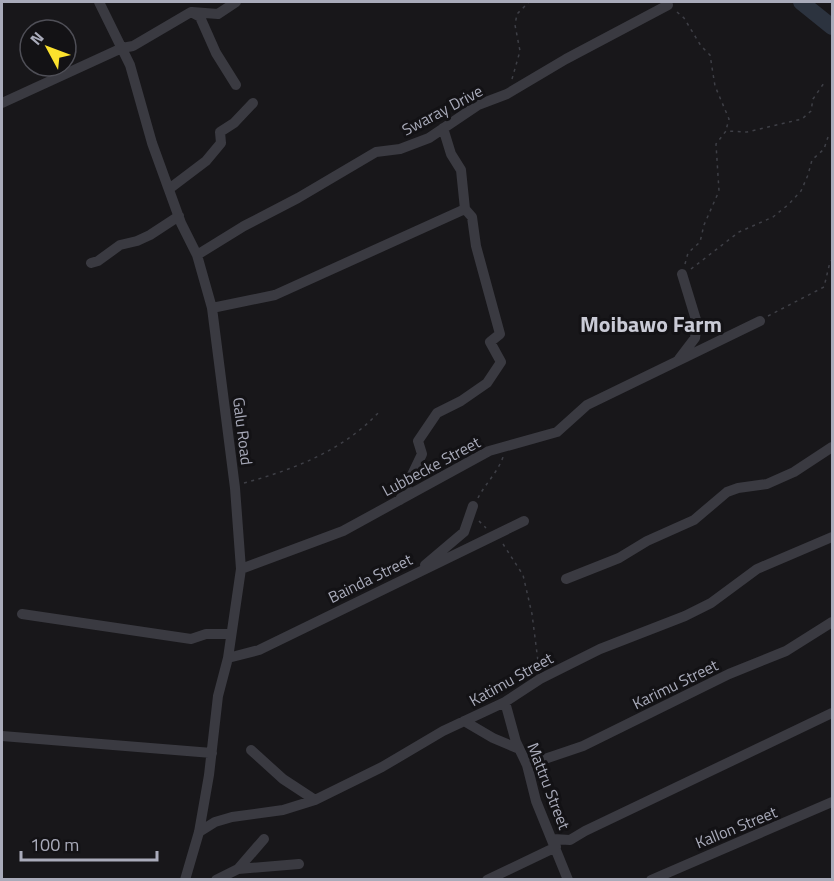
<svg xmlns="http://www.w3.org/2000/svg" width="834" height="881" viewBox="0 0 834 881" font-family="'Titillium Web',sans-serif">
  <rect width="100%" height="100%" fill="#18171a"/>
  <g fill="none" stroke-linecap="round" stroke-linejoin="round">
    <!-- river -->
    <path stroke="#2c333f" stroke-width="16" d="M 801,2 L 832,27"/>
    <!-- path -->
    <path stroke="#3e3f46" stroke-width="1.5" stroke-dasharray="3 4.5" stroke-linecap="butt" d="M 677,12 L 684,18 L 701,46 L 710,55 L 715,86 L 729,119 L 726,130
      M 512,79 L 520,51 L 515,25 L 517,14 L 529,2
      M 685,264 L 688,253 L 700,242 L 704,225 L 719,191 L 716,144 L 726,131 L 747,132 L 802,119 L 811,111 L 813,99 L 824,83
      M 691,269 L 739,232 L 773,217 L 789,204 L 801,191 L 808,175 L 812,160 L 824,149 L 829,134
      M 768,316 L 824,287 L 830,262 L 832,260
      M 244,483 C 293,470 344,450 379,412
      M 478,498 C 485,484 498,472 503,457
      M 479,521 L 486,528
      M 503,544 L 523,575 L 532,614 L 539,669"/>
    <!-- minor -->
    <path stroke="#3a3a41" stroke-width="10" d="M 99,2 L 130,65 L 152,143 L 181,223 L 197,255 L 212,308 L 235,488 L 241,569 L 228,658 L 218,696 L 209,775 L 199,832 L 185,880
      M 192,12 L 218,14 L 236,2
      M 2,103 L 122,48 L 133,46 L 191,12 L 200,17 L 216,53 L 236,85
      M 169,189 L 206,161 L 221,143 L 220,132 L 234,123 L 253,103
      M 197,255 L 244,226 L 298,198 L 376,152 L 400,149 L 429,138 L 478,105 L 507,94 L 566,59 L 668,5
      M 91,263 L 98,261 L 120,245 L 137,241 L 150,235 L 179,216
      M 212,308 L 275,295 L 465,209
      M 679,359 L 695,338 L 697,323 L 682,274
      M 400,500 L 422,454 L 418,441 L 437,413 L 461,401 L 487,383 L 501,362 L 490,342 L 500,334 L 476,246 L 472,217 L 465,209 L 461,170 L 451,154 L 443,128
      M 425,565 L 464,532 L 473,506
      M 241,569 L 343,531 L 489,451 L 557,432 L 587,405 L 760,321
      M 566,579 L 619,558 L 647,541 L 694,520 L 727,492 L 738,488 L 767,484 L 794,472 L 832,447
      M 22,614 L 191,639 L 206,634 L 231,634
      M 228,658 L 259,650 L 524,521
      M 505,702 L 516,742 L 527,765 L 536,801 L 568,880
      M 464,721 L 493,738 L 519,749
      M 2,736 L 212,753
      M 251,750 L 283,779 L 315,800
      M 527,765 L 583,746 L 729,674 L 786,651 L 832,622
      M 199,832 L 215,822 L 232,817 L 283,810 L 315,800 L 382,767 L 443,731 L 505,702 L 540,679 L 600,649 L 685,616 L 711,603 L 757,569 L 832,537
      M 553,839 L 570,840 L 585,831 L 832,713
      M 238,869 L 299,864
      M 216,880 L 238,869 L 264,839
      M 487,880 L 556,847
      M 651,880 L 832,802"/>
  </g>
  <g text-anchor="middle" stroke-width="6" stroke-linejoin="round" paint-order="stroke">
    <!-- street labels -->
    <g font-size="16" fill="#a9abba" stroke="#131215">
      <text transform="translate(442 110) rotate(-28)" y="6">Swaray Drive</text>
      <text transform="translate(243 431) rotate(83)" y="6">Galu Road</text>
      <text transform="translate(431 466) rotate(-28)" y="6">Lubbecke Street</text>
      <text transform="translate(370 578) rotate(-26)" y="6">Bainda Street</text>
      <text transform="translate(511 679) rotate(-29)" y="6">Katimu Street</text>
      <text transform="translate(675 684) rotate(-26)" y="6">Karimu Street</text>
      <text transform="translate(549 786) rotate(69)" y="6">Mattru Street</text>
      <text transform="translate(736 827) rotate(-22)" y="6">Kallon Street</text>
    </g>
    <!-- district labels -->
    <g font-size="22" font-weight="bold" fill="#cacbd6" stroke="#131215">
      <text x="651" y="332">Moibawo Farm</text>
    </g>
  </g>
  <!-- border -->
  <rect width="834" height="881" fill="none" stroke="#a9abba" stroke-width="6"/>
  <!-- north arrow -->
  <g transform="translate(48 48) rotate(311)"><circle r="28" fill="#131215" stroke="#4f4f57" stroke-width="1.5"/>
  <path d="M0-4.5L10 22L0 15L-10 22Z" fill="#fce22d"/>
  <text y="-9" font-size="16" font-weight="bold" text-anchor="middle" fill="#a9abba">N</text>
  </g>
  <!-- scale -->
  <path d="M21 851v9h136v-9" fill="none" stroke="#a9abba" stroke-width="3"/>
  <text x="30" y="851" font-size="18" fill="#a9abba" stroke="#131215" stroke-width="4.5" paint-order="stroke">100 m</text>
</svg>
